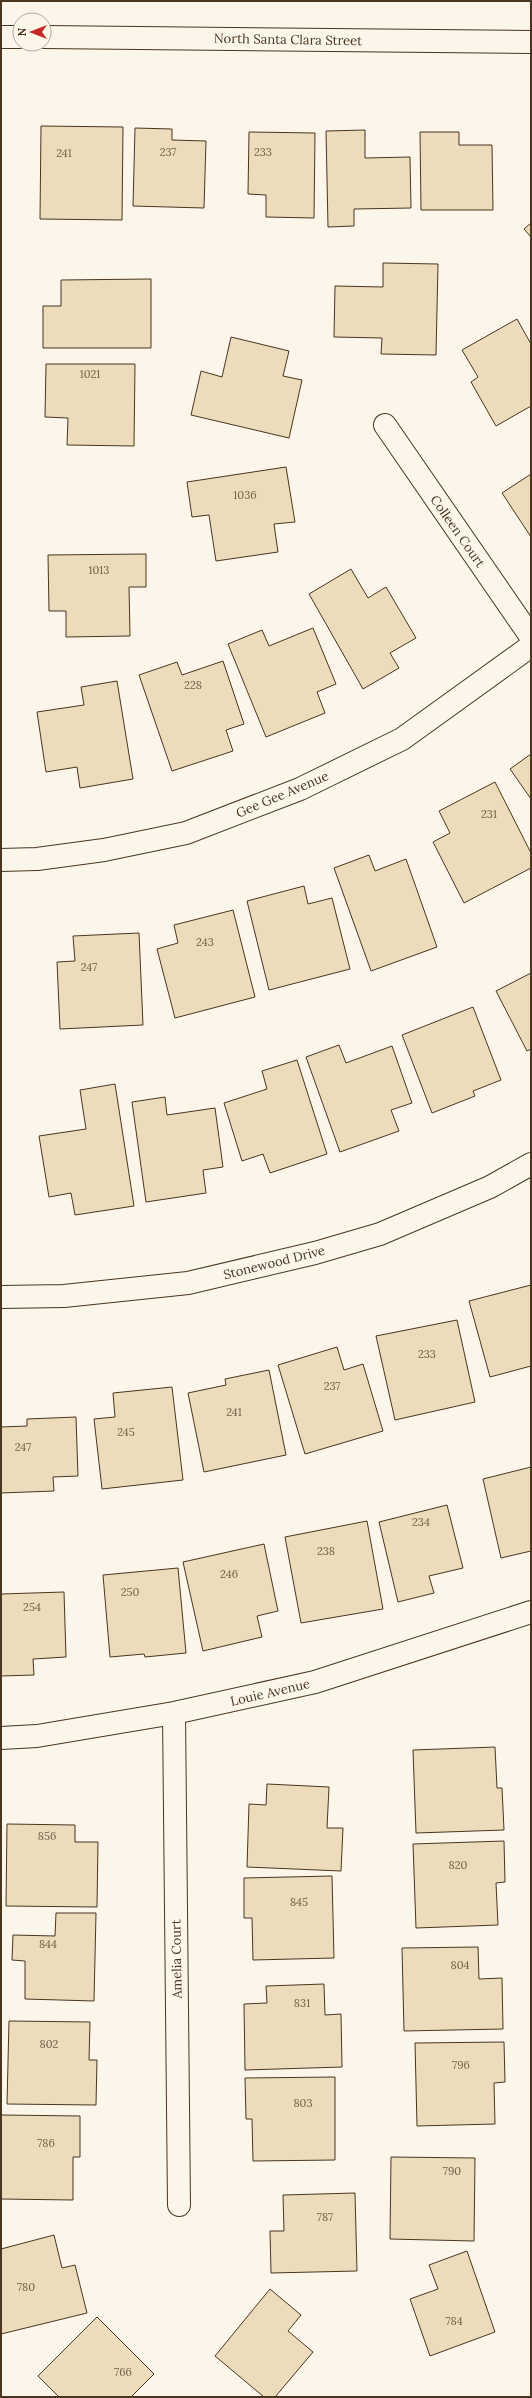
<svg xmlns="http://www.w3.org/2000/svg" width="532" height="2398" viewBox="0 0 532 2398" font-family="Lora,serif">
  <rect width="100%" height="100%" fill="#fbf6e9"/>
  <!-- building -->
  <path fill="#ecdcbc" stroke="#4a3520" d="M 41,126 L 123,127 L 122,220 L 40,219 Z
    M 135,128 L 172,129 L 172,140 L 206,141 L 204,208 L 133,206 Z
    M 365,130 L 365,158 L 410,157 L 411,208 L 354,209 L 354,226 L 328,227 L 326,131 Z
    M 249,132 L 315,133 L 314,218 L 266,217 L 266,195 L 248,194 Z
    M 420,132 L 459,132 L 459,145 L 492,145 L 493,210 L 421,210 Z
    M 531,223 L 531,237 L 524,229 Z
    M 383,263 L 438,264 L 436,355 L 381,354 L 382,338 L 334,337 L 335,286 L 383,287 Z
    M 151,279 L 151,348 L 43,348 L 43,306 L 61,306 L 61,280 Z
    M 517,319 L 531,344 L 531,406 L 496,426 L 471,382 L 478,377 L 462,350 Z
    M 231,337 L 289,351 L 283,376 L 302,380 L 289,438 L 191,415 L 201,371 L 222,377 Z
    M 46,364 L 135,364 L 134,446 L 67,445 L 68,418 L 45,417 Z
    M 286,467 L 295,522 L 274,524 L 278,552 L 216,561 L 209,515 L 192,517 L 187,482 Z
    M 531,474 L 531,537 L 502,493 Z
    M 146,554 L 146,587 L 129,587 L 130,636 L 66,637 L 66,611 L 49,611 L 48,555 Z
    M 351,569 L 368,598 L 386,587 L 416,638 L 390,653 L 399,668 L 363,689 L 309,594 Z
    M 313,628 L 336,684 L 317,692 L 325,713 L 266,737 L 228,644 L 262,630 L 269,646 Z
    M 223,661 L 244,724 L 226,730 L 233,751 L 172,771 L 139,675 L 177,662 L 182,675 Z
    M 117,681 L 133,779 L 80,788 L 77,767 L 46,772 L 37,712 L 84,705 L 81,687 Z
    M 531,754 L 531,799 L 510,769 Z
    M 495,782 L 531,853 L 531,868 L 464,903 L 433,842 L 450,833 L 439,811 Z
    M 369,855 L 375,871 L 406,859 L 437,947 L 371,971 L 334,868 Z
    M 304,886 L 308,904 L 332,898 L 350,969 L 269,990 L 247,901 Z
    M 233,910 L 255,997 L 175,1018 L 157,949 L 178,943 L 174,925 Z
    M 139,933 L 143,1025 L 60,1029 L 57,962 L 75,961 L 73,936 Z
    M 531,973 L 531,1049 L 527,1051 L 496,991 Z
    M 473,1007 L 501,1080 L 473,1091 L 475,1096 L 432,1113 L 402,1035 Z
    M 339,1045 L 346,1063 L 392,1046 L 412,1103 L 391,1110 L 399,1131 L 340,1152 L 306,1057 Z
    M 297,1060 L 327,1154 L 270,1173 L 263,1154 L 242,1161 L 224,1103 L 267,1089 L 262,1071 Z
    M 115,1084 L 134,1206 L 75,1215 L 71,1193 L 49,1197 L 39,1136 L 86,1129 L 80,1090 Z
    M 165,1097 L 167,1115 L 215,1108 L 223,1167 L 203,1170 L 206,1193 L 146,1202 L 132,1102 Z
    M 531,1285 L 531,1366 L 490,1377 L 469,1301 Z
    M 457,1320 L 475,1402 L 395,1420 L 376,1336 Z
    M 337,1347 L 344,1370 L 363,1364 L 383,1431 L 305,1454 L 278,1365 Z
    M 269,1370 L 286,1455 L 204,1472 L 188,1393 L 226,1385 L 225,1379 Z
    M 172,1387 L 183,1480 L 102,1489 L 94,1419 L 115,1417 L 113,1393 Z
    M 76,1417 L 78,1476 L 53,1477 L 54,1491 L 1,1493 L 1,1427 L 27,1426 L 27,1419 Z
    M 531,1467 L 531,1551 L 501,1558 L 483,1479 Z
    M 447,1505 L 463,1568 L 429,1576 L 434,1593 L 398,1602 L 379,1522 Z
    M 367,1521 L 383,1609 L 301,1623 L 285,1537 Z
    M 264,1544 L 278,1611 L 257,1616 L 262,1637 L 203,1651 L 183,1562 Z
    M 178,1568 L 186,1653 L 145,1657 L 144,1654 L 110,1657 L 103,1575 Z
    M 64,1592 L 66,1657 L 33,1659 L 34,1675 L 1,1676 L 1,1594 Z
    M 495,1747 L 497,1788 L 502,1788 L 504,1830 L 416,1833 L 413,1750 Z
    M 267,1784 L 329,1787 L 327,1828 L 343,1828 L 341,1871 L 247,1867 L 249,1804 L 266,1805 Z
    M 7,1824 L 75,1825 L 75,1842 L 98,1842 L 97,1907 L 6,1906 Z
    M 504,1841 L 505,1882 L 496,1883 L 498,1925 L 416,1928 L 413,1844 Z
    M 332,1876 L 334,1958 L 253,1960 L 252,1918 L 244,1918 L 244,1878 Z
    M 56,1913 L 96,1913 L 94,2001 L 25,1999 L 25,1961 L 12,1960 L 13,1935 L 55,1936 Z
    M 478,1947 L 479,1979 L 502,1978 L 503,2029 L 404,2031 L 402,1948 Z
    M 324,1984 L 325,2015 L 341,2014 L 342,2067 L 245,2070 L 244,2004 L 267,2003 L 266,1986 Z
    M 9,2021 L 90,2022 L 89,2060 L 97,2060 L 96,2105 L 7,2104 Z
    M 504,2042 L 505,2082 L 494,2083 L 495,2124 L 417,2126 L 415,2043 Z
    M 335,2077 L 335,2160 L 253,2161 L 252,2119 L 246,2119 L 245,2078 Z
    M 1,2115 L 80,2116 L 80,2157 L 73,2157 L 73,2200 L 1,2199 Z
    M 391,2157 L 475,2158 L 474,2241 L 390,2239 Z
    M 355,2193 L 357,2271 L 271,2273 L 270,2231 L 284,2231 L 283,2195 Z
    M 54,2235 L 62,2268 L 75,2265 L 87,2313 L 1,2334 L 1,2249 Z
    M 467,2251 L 495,2332 L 430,2356 L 410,2299 L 438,2289 L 429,2265 Z
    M 270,2289 L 301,2315 L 288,2331 L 313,2352 L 275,2397 L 264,2397 L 215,2356 Z
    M 97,2317 L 154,2374 L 131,2397 L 59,2397 L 38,2376 Z"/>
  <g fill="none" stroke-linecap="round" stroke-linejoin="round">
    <defs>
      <path id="minor" d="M 1,37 L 20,37
        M 44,37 L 531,42
        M 385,425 L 531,637
        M 1,860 L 37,859 L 104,850 L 186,833 L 300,789 L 402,739 L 531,646
        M 1,1297 L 64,1296 L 188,1283 L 315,1253 L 380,1234 L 490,1187 L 531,1164
        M 174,1713 L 179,2205
        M 1,1738 L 37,1736 L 174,1713 L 315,1682 L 531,1612"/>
    </defs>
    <!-- minor casing -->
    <use href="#minor" stroke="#4a3520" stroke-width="24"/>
    <!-- minor -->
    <use href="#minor" stroke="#fbf6e9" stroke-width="22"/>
  </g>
  <g text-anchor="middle" stroke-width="3" stroke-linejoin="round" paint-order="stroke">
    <!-- number labels -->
    <g font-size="11" fill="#725f47">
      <text x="168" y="156">237</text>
      <text x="263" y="156">233</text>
      <text x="64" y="157">241</text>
      <text x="90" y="378">1021</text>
      <text x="245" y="499">1036</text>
      <text x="99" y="574">1013</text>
      <text x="193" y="689">228</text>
      <text x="489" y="818">231</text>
      <text x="205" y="946">243</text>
      <text x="89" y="971">247</text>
      <text x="427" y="1358">233</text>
      <text x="332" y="1390">237</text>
      <text x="234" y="1416">241</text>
      <text x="126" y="1436">245</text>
      <text x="23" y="1451">247</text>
      <text x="421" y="1526">234</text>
      <text x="326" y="1555">238</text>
      <text x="229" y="1578">246</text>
      <text x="130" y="1596">250</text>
      <text x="32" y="1611">254</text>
      <text x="47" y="1840">856</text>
      <text x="458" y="1869">820</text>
      <text x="299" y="1906">845</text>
      <text x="48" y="1948">844</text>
      <text x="460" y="1969">804</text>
      <text x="302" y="2007">831</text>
      <text x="49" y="2048">802</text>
      <text x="461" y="2069">796</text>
      <text x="303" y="2107">803</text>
      <text x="46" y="2147">786</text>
      <text x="452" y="2175">790</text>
      <text x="325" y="2221">787</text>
      <text x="26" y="2291">780</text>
      <text x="454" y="2325">784</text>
      <text x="123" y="2376">766</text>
    </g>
    <!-- street labels -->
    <g font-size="13" fill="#4a3520" stroke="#fbf6e9">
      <text transform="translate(288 39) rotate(1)" y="5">North Santa Clara Street</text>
      <text transform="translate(458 531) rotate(55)" y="5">Colleen Court</text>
      <text transform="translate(282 794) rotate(-23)" y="5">Gee Gee Avenue</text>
      <text transform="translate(274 1262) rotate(-14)" y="5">Stonewood Drive</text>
      <text transform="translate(270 1692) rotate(-13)" y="5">Louie Avenue</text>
      <text transform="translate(176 1959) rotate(-91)" y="5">Amelia Court</text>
    </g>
  </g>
  <!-- border -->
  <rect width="532" height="2398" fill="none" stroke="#4a3520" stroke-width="4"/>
  <!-- north arrow -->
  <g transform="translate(32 32) rotate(270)"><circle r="19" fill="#fbf6e9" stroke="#b4a999"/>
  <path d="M0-3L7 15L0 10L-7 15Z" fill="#c62828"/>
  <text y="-6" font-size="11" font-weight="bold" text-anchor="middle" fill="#4a3520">N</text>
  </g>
</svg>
